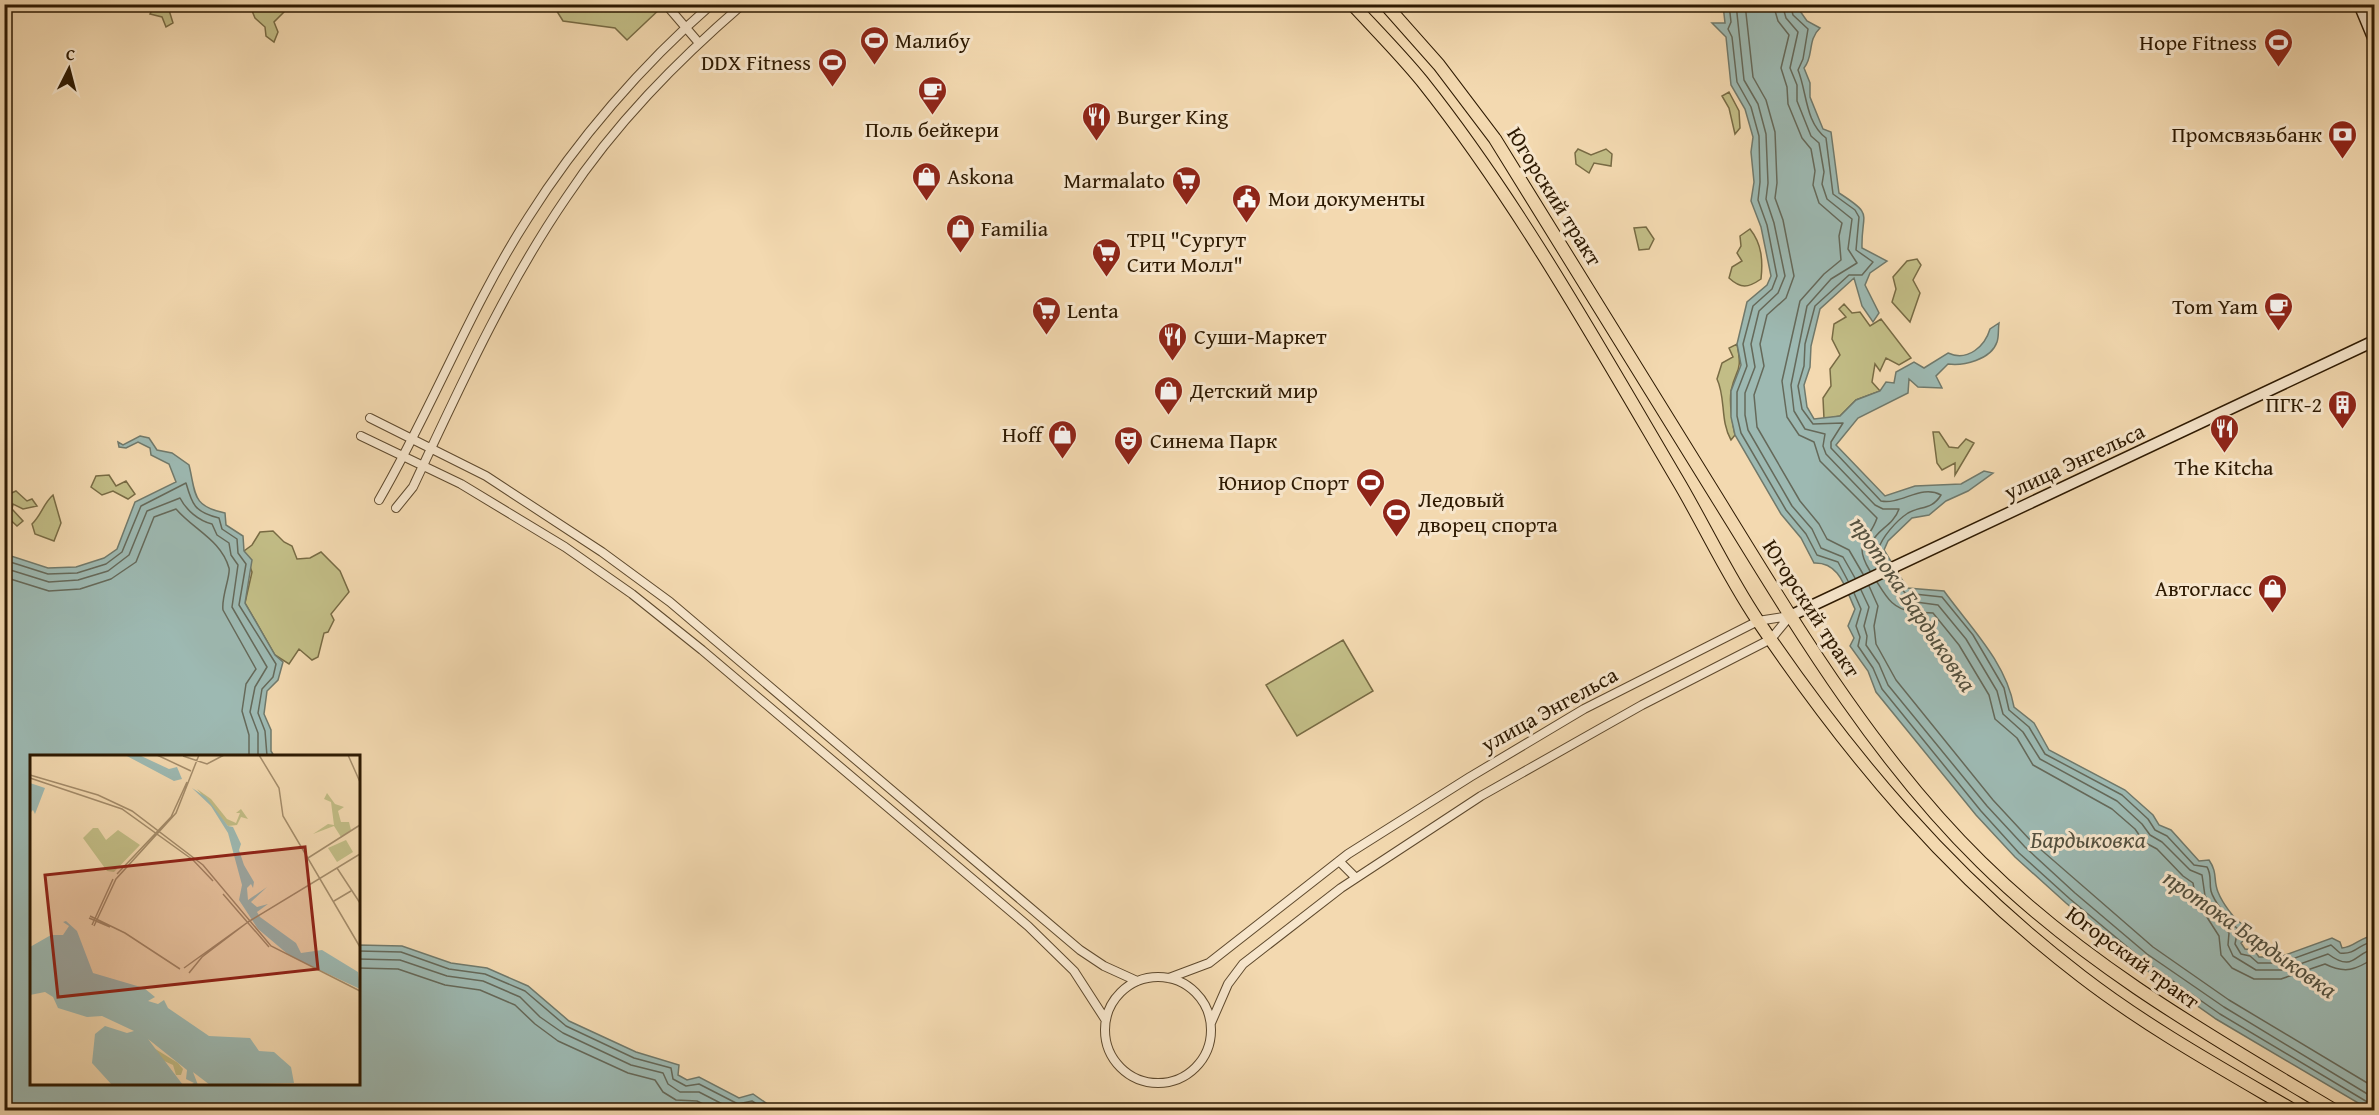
<svg xmlns="http://www.w3.org/2000/svg" width="2379" height="1115" viewBox="0 0 2379 1115" font-family="'Gentium Book Plus',serif">
  <rect width="100%" height="100%" fill="#f3d9b0"/>
  <filter id="stains"><feTurbulence type="fractalNoise" baseFrequency=".00333" numOctaves="4"/><feColorMatrix values="0 0 0 0 .2 0 0 0 0 .09 0 0 0 0 .02 0 0 0 .5 -.17"/></filter>
  <radialGradient id="worn" r=".72"><stop offset=".6" stop-color="#630" stop-opacity="0"/><stop offset="1" stop-color="#630" stop-opacity=".3"/></radialGradient>
  <!-- green -->
  <path fill="#c2bd86" stroke="#786b44" stroke-width="1.5" d="M 282,5 L 284,12 L 274,22 L 278,32 L 274,42 L 266,36 L 265,27 L 255,18 L 250,6 Z
    M 553,5 L 664,5 L 627,40 L 615,28 L 563,21 Z
    M 154,6 L 169,10 L 173,23 L 166,27 L 162,17 L 150,14 Z
    M 1729,92 L 1739,111 L 1740,128 L 1735,134 L 1729,108 L 1722,96 Z
    M 1578,149 L 1591,155 L 1606,149 L 1612,154 L 1611,166 L 1594,163 L 1589,173 L 1576,164 L 1575,153 Z
    M 1646,227 L 1654,239 L 1649,249 L 1639,250 L 1634,228 Z
    M 1750,229 C 1762,244 1763,261 1761,279 C 1748,288 1741,289 1729,278 L 1732,267 L 1742,261 L 1737,253 L 1741,246 L 1740,236 Z
    M 1917,259 L 1921,265 L 1913,280 L 1920,293 L 1910,322 L 1892,302 L 1896,289 L 1893,277 L 1907,261 Z
    M 1844,304 L 1852,313 L 1860,312 L 1870,326 L 1881,319 L 1911,358 L 1899,365 L 1886,358 L 1880,371 L 1875,364 L 1872,382 L 1880,391 L 1856,400 L 1840,416 L 1824,419 L 1823,398 L 1831,386 L 1830,369 L 1840,355 L 1832,339 L 1834,324 L 1846,317 L 1839,309 Z
    M 1737,344 C 1743,374 1736,367 1731,391 C 1729,405 1732,421 1735,435 L 1731,440 C 1720,421 1726,398 1717,379 L 1722,363 L 1733,357 L 1729,348 Z
    M 1933,432 L 1939,432 L 1949,447 L 1958,448 L 1966,439 L 1974,443 L 1955,475 L 1955,463 L 1942,470 L 1937,463 Z
    M 109,475 L 116,486 L 126,481 L 135,494 L 128,499 L 113,491 L 102,495 L 91,487 L 96,476 Z
    M 16,491 L 27,501 L 32,499 L 37,506 L 23,509 L 13,504 L 12,509 L 23,521 L 17,526 L 4,514 L 5,496 Z
    M 53,495 L 61,523 L 54,541 L 35,534 L 32,524 C 42,514 43,504 53,495 Z
    M 273,531 L 284,542 L 292,546 L 297,559 L 310,558 L 321,552 L 340,571 L 349,592 L 331,614 L 334,620 L 328,632 L 324,633 L 318,657 L 312,660 L 299,649 L 289,664 L 275,655 L 245,603 L 252,572 L 244,551 L 252,545 L 260,532 Z
    M 1343,640 L 1373,691 L 1297,736 L 1266,685 Z"/>
  <!-- water -->
  <path fill="#9db9b2" stroke="#70796b" stroke-width="1.5" d="M 1795,4 L 1807,21 L 1820,28 C 1807,40 1814,57 1804,68 L 1810,83 L 1810,97 L 1823,129 L 1831,132 L 1839,193 C 1875,216 1861,212 1862,248 L 1887,261 L 1870,273 L 1865,285 L 1879,313 L 1873,322 L 1862,306 L 1854,278 L 1820,309 L 1811,346 L 1810,367 L 1804,385 L 1807,407 L 1814,419 L 1840,416 L 1856,400 L 1880,391 L 1886,382 L 1894,383 L 1896,372 L 1914,362 L 1924,368 L 1948,353 C 1968,362 1985,346 1990,329 L 1999,323 C 1998,329 1999,337 1997,342 C 1991,360 1963,366 1948,364 L 1936,376 L 1942,388 L 1918,387 L 1909,379 L 1908,393 L 1858,418 L 1836,445 L 1885,496 L 1915,486 L 1961,484 L 1984,471 L 1993,473 L 1968,491 L 1946,501 L 1929,515 L 1912,518 L 1888,541 L 1884,550 L 1907,588 L 1944,591 C 1970,627 2006,662 2014,707 L 2034,723 L 2049,750 L 2125,790 L 2153,815 L 2159,825 L 2171,830 L 2199,861 L 2209,860 C 2218,873 2213,880 2218,892 C 2222,902 2234,920 2244,925 L 2245,939 L 2241,943 L 2245,949 L 2254,950 L 2259,957 L 2280,957 L 2332,938 L 2340,942 L 2342,948 C 2355,947 2361,936 2374,936 L 2374,1110 L 2370,1110 L 2216,1019 L 2139,965 L 2066,903 L 2015,857 L 1976,815 L 1876,692 L 1868,671 L 1850,646 L 1854,638 L 1848,626 L 1855,609 C 1845,588 1840,562 1814,563 L 1801,538 L 1781,514 L 1735,435 L 1731,417 L 1731,391 L 1741,365 L 1737,344 L 1747,302 L 1767,285 L 1771,276 L 1761,227 L 1751,201 L 1754,182 L 1751,152 L 1753,137 L 1745,109 L 1731,85 L 1726,37 L 1712,23 L 1725,23 L 1723,5 Z
    M 140,436 L 149,438 L 157,450 L 172,453 L 189,465 C 196,493 191,506 225,513 L 226,525 L 243,536 L 244,551 L 252,560 L 245,603 L 275,655 L 283,662 L 278,680 L 267,691 L 264,714 L 271,730 L 271,751 L 274,756 L 32,756 L 32,1084 L 358,1084 L 359,945 L 402,946 L 451,963 L 487,968 L 528,986 L 569,1021 L 636,1052 L 679,1065 L 678,1075 L 687,1080 L 699,1077 L 739,1098 L 753,1094 L 776,1110 L 5,1110 L 5,554 L 48,568 L 76,567 L 104,558 L 117,549 L 135,502 L 176,482 L 169,464 L 151,455 L 150,448 L 138,442 L 126,448 L 119,447 L 118,442 L 123,445 Z"/>
  <g fill="none" stroke-linecap="round" stroke-linejoin="round">
    <!-- shore -->
    <path stroke="#65695a" stroke-width="1.5" d="M 1729,4 L 1731,22 L 1728,29 L 1732,37 L 1737,82 L 1751,107 L 1759,136 L 1760,182 L 1758,200 L 1767,225 L 1777,276 L 1772,289 L 1753,306 L 1743,344 L 1747,366 L 1737,392 L 1737,416 L 1741,433 L 1786,510 L 1806,534 L 1817,555 L 1838,562 L 1848,581
      M 1736,4 L 1744,80 L 1758,104 L 1766,134 L 1768,183 L 1766,199 L 1774,223 L 1785,276 L 1778,293 L 1759,311 L 1751,344 L 1755,367 L 1745,393 L 1745,415 L 1748,430 L 1792,506 L 1812,529 L 1821,548 L 1843,557 L 1855,578
      M 1745,4 L 1753,77 L 1766,100 L 1775,132 L 1777,183 L 1775,198 L 1783,220 L 1794,276 L 1786,298 L 1767,315 L 1760,344 L 1764,366 L 1754,395 L 1757,427 L 1800,501 L 1819,524 L 1827,539 L 1849,550 L 1863,574
      M 1773,4 L 1778,21 L 1789,35 L 1781,68 L 1787,87 L 1788,104 L 1802,138 L 1811,149 L 1815,171 L 1813,185 L 1819,203 L 1842,223 L 1839,236 L 1841,260 L 1824,274 L 1800,301 L 1782,381 L 1787,417 L 1799,435 L 1814,442 L 1820,461 L 1877,518 C 1869,542 1852,541 1870,571
      M 1782,4 L 1786,18 L 1798,32 L 1790,68 L 1797,85 L 1797,101 L 1811,136 L 1819,143 L 1824,172 L 1822,184 L 1827,199 L 1852,219 L 1848,249 L 1857,263 L 1831,279 L 1807,306 L 1791,385 L 1794,411 L 1805,429 L 1825,434 L 1823,446 L 1826,454 L 1875,505 L 1883,509 L 1899,509 C 1891,533 1857,532 1878,567
      M 1790,4 L 1793,15 L 1808,29 L 1803,59 L 1798,70 C 1807,92 1805,122 1826,138 L 1833,194 L 1855,210 L 1859,217 L 1856,250 L 1873,262 L 1862,275 L 1849,275 L 1815,306 L 1805,344 L 1804,366 L 1798,386 L 1802,409 L 1813,424 L 1843,423 L 1831,442 L 1831,448 L 1881,501 C 1901,505 1921,484 1941,495 C 1932,510 1920,506 1908,513 C 1896,521 1882,537 1878,550 L 1885,564
      M 4,560 L 48,574 L 77,573 L 106,564 L 122,552 L 141,506 L 186,483 C 192,504 194,512 219,518 L 222,529 L 237,539 L 238,553 L 246,564 L 239,605 L 276,664 L 273,677 L 262,689 L 258,713 L 265,731 L 267,756
      M 4,568 L 49,582 L 78,580 L 108,571 L 129,555 L 147,511 L 180,498 C 186,510 199,521 212,524 L 217,535 L 229,543 L 231,555 L 238,565 L 232,607 L 267,667 L 255,687 L 250,712 L 258,733 L 258,756
      M 1892,575 L 1905,593 L 1942,597 L 1973,635 L 2004,688 L 2009,710 L 2029,727 L 2045,754 L 2122,795 L 2148,819 L 2155,830 L 2167,836 L 2194,865 L 2207,867 C 2212,875 2209,882 2211,891 C 2213,900 2231,924 2238,929 L 2235,944 L 2241,954 L 2250,956 L 2258,963 L 2281,963 L 2331,945 L 2340,953 C 2357,955 2360,942 2374,942
      M 4,577 L 49,591 L 80,589 L 111,579 L 136,562 L 154,517 L 176,509 C 194,530 221,540 229,568 C 231,575 221,597 223,610 L 256,669 L 246,684 L 242,711 L 249,735 L 249,756
      M 1886,578 L 1901,600 L 1938,605 L 1966,639 L 1997,691 L 2003,714 L 2023,732 L 2040,759 L 2117,801 L 2142,824 L 2150,835 L 2162,842 L 2190,870 L 2202,875 L 2205,896 L 2229,933 L 2228,945 L 2233,956 L 2256,970 L 2283,970 L 2328,954 C 2354,973 2354,953 2374,949
      M 1877,582 C 1887,598 1893,609 1913,612 C 1920,613 1926,612 1933,613 L 1959,645 L 1989,695 L 1995,719 L 2017,738 L 2033,765 L 2112,809 L 2135,829 L 2144,842 L 2157,849 L 2183,876 L 2193,883 L 2196,900 L 2219,936 L 2221,955 L 2232,968 L 2254,979 L 2281,979 L 2325,964 C 2345,974 2356,970 2374,958
      M 1869,586 L 1878,606 L 1874,626 L 1876,644 L 1896,680 L 1993,800 L 2031,841 L 2153,947 L 2229,1000 L 2374,1087
      M 1861,590 L 1869,607 L 1864,626 L 1867,636 L 1866,645 L 1879,664 L 1888,685 L 1987,806 L 2025,847 L 2075,893 L 2147,954 L 2224,1007 L 2374,1098
      M 1854,593 L 1861,609 L 1856,626 L 1860,637 L 1858,646 L 1873,668 L 1882,689 L 1981,811 L 2019,853 L 2070,899 L 2143,960 L 2220,1014 L 2369,1103 L 2372,1110
      M 358,951 L 401,952 L 449,969 L 485,974 L 525,991 L 566,1026 L 634,1058 L 671,1068 L 673,1079 L 686,1086 L 699,1084 L 738,1104 L 752,1101 L 766,1110
      M 358,959 L 400,960 L 447,976 L 483,981 L 520,997 L 540,1017 L 563,1033 L 631,1065 L 663,1073 L 668,1084 L 680,1092 L 699,1092 L 734,1110
      M 358,968 L 398,969 L 445,985 L 480,990 L 515,1005 L 535,1024 L 558,1041 L 628,1073 L 655,1080 L 663,1092 L 676,1100 L 697,1101 L 715,1110"/>
    <defs>
      <path id="street" d="M 669,8 L 699,43
        M 370,418 L 486,476 L 602,552 L 670,602 L 1080,950 L 1104,966 L 1137,981
        M 361,436 L 461,484 L 565,547 L 632,594 L 702,650 L 1028,926 L 1074,971 L 1105,1019
        M 379,500 C 432,409 470,308 528,218 C 577,140 642,65 712,4
        M 396,508 L 413,487 C 459,389 505,287 566,198 C 615,124 676,62 743,4
        M 1339,861 L 1356,878
        M1105 1030a53 53 0 1 1 106 0a53 53 0 1 1-106 0Z
        M 1169,978 L 1209,963 L 1348,854 L 1470,777 L 1584,709 L 1758,621 L 1790,616
        M 1211,1023 L 1228,984 L 1243,964 L 1341,888 L 1481,796 L 1642,705 L 1771,639 L 1790,616"/>
      <path id="secondary" d="M 2359,4 L 2374,40
        M 1790,616 L 2374,341"/>
      <path id="primary" d="M 1352,4 C 1375,29 1400,54 1422,81 C 1519,203 1602,352 1681,486 C 1707,531 1729,578 1758,621 C 1851,758 1949,875 2081,976 C 2147,1027 2221,1068 2293,1110
        M 1385,4 L 1439,65 L 1495,139 C 1569,258 1643,377 1716,496 C 1795,624 1873,756 1981,862 C 2085,965 2210,1036 2334,1110"/>
    </defs>
    <!-- street casing -->
    <use href="#street" stroke="#5e492d" stroke-width="10"/>
    <!-- secondary casing -->
    <use href="#secondary" stroke="#2d1901" stroke-width="13"/>
    <!-- primary casing -->
    <use href="#primary" stroke="#2d1901" stroke-width="14"/>
    <!-- street -->
    <use href="#street" stroke="#f7e6cc" stroke-width="8"/>
    <!-- secondary -->
    <use href="#secondary" stroke="#f7e6cc" stroke-width="10"/>
    <!-- primary -->
    <use href="#primary" stroke="#f3d9b0" stroke-width="12"/>
  </g>
  <!-- icons -->
  <defs>
    <symbol id="stadium-pin" viewBox="-11 -11 22 30"><path d="M0 17L-7.5 6A9.5 9.5 0 1 1 7.5 6Z" fill="#8f2418" stroke="#f7e6cc"/><path d="M0-5a6.5 5 0 1 0 0 10a6.5 5 0 1 0 0-10ZM-3.5-1.8h7v3.6h-7Z" fill="#fff"/></symbol>
    <symbol id="cafe-pin" viewBox="-11 -11 22 30"><path d="M0 17L-7.5 6A9.5 9.5 0 1 1 7.5 6Z" fill="#8f2418" stroke="#f7e6cc"/><path d="M-5.5-4.5H6V0H3Q3 3.5 0 3.5H-2.5Q-5.5 3.5-5.5 0ZM3-3.2v2h1.7v-2ZM-6 4.5H4V6H-6Z" fill="#fff"/></symbol>
    <symbol id="restaurant-pin" viewBox="-11 -11 22 30"><path d="M0 17L-7.5 6A9.5 9.5 0 1 1 7.5 6Z" fill="#8f2418" stroke="#f7e6cc"/><path d="M-5-6h1v4h1v-4h1v4h1v-4h1v5L-1.5 .5V6h-2V.5L-5-1ZM5-6V6H3V1.5H1.5Q1.5-4 5-6Z" fill="#fff"/></symbol>
    <symbol id="bank-pin" viewBox="-11 -11 22 30"><path d="M0 17L-7.5 6A9.5 9.5 0 1 1 7.5 6Z" fill="#8f2418" stroke="#f7e6cc"/><path d="M-6-4H6V4H-6ZM0-2.3a2.3 2.3 0 1 0 0 4.6a2.3 2.3 0 1 0 0-4.6Z" fill="#fff"/></symbol>
    <symbol id="shop-pin" viewBox="-11 -11 22 30"><path d="M0 17L-7.5 6A9.5 9.5 0 1 1 7.5 6Z" fill="#8f2418" stroke="#f7e6cc"/><path d="M-5-2.5h2.3a2.7 3.5 0 0 1 5.4 0H5L5.5 6h-11ZM-1.5-2.5h3a1.5 2.3 0 0 0-3 0Z" fill="#fff"/></symbol>
    <symbol id="supermarket-pin" viewBox="-11 -11 22 30"><path d="M0 17L-7.5 6A9.5 9.5 0 1 1 7.5 6Z" fill="#8f2418" stroke="#f7e6cc"/><path d="M-6-5.5h2.5l.6 2H6L4.5 2H-2.5L-4.4-4H-6ZM-1.5 3.2a1.3 1.3 0 1 0 .1 0ZM3 3.2a1.3 1.3 0 1 0 .1 0Z" fill="#fff"/></symbol>
    <symbol id="civic-pin" viewBox="-11 -11 22 30"><path d="M0 17L-7.5 6A9.5 9.5 0 1 1 7.5 6Z" fill="#8f2418" stroke="#f7e6cc"/><path d="M-.6-6.5H3V-4.5H.6V-3L4-1V1h2V6H-6V1h2V-1L-.6-3ZM-1.2 2.5V6h2.4V2.5Z" fill="#fff"/></symbol>
    <symbol id="building-pin" viewBox="-11 -11 22 30"><path d="M0 17L-7.5 6A9.5 9.5 0 1 1 7.5 6Z" fill="#8f2418" stroke="#f7e6cc"/><path d="M-4-6H4V6H1V3H-1V6H-4ZM-2.5-4.3h1.7v1.8h-1.7ZM.8-4.3h1.7v1.8H.8ZM-2.5-1h1.7V.8h-1.7ZM.8-1h1.7V.8H.8Z" fill="#fff"/></symbol>
    <symbol id="theatre-pin" viewBox="-11 -11 22 30"><path d="M0 17L-7.5 6A9.5 9.5 0 1 1 7.5 6Z" fill="#8f2418" stroke="#f7e6cc"/><path d="M-5-5.5Q0-4 5-5.5V0Q5 5 0 6Q-5 5-5 0ZM-3.3-2.5H-1v1.5H-3.3ZM1-2.5H3.3v1.5H1ZM-2.8 1Q0 5.5 2.8 1Z" fill="#fff"/></symbol>
  </defs>
  <g fill-rule="evenodd">
    <use href="#stadium-pin" x="858" y="24" width="33" height="45"/>
    <use href="#stadium-pin" x="2262" y="26" width="33" height="45"/>
    <use href="#stadium-pin" x="816" y="46" width="33" height="45"/>
    <use href="#cafe-pin" x="916" y="74" width="33" height="45"/>
    <use href="#restaurant-pin" x="1080" y="100" width="33" height="45"/>
    <use href="#bank-pin" x="2326" y="118" width="33" height="45"/>
    <use href="#shop-pin" x="910" y="160" width="33" height="45"/>
    <use href="#supermarket-pin" x="1170" y="164" width="33" height="45"/>
    <use href="#civic-pin" x="1230" y="182" width="33" height="45"/>
    <use href="#shop-pin" x="944" y="212" width="33" height="45"/>
    <use href="#supermarket-pin" x="1090" y="236" width="33" height="45"/>
    <use href="#cafe-pin" x="2262" y="290" width="33" height="45"/>
    <use href="#supermarket-pin" x="1030" y="294" width="33" height="45"/>
    <use href="#restaurant-pin" x="1156" y="320" width="33" height="45"/>
    <use href="#shop-pin" x="1152" y="374" width="33" height="45"/>
    <use href="#building-pin" x="2326" y="388" width="33" height="45"/>
    <use href="#restaurant-pin" x="2208" y="412" width="33" height="45"/>
    <use href="#shop-pin" x="1046" y="418" width="33" height="45"/>
    <use href="#theatre-pin" x="1112" y="424" width="33" height="45"/>
    <use href="#stadium-pin" x="1354" y="466" width="33" height="45"/>
    <use href="#stadium-pin" x="1380" y="496" width="33" height="45"/>
    <use href="#shop-pin" x="2256" y="572" width="33" height="45"/>
  </g>
  <g text-anchor="middle" stroke-width="6" stroke-linejoin="round" paint-order="stroke">
    <!-- poi labels -->
    <g font-size="22" fill="#2d1901" stroke="#f7e6cc" text-anchor="start">
      <text x="895" y="48">Малибу</text>
      <text x="2257" y="50" text-anchor="end">Hope Fitness</text>
      <text x="811" y="70" text-anchor="end">DDX Fitness</text>
      <text x="1117" y="124">Burger King</text>
      <text x="932" y="137" text-anchor="middle">Поль бейкери</text>
      <text x="2322" y="142" text-anchor="end">Промсвязьбанк</text>
      <text x="947" y="184">Askona</text>
      <text x="1165" y="188" text-anchor="end">Marmalato</text>
      <text x="1268" y="206">Мои документы</text>
      <text x="981" y="236">Familia</text>
      <text x="1127" y="247">ТРЦ "Сургут<tspan x="1127" dy="25">Сити Молл"</tspan></text>
      <text x="2258" y="314" text-anchor="end">Tom Yam</text>
      <text x="1067" y="318">Lenta</text>
      <text x="1194" y="344">Суши-Маркет</text>
      <text x="1190" y="398">Детский мир</text>
      <text x="2322" y="412" text-anchor="end">ПГК-2</text>
      <text x="1042" y="442" text-anchor="end">Hoff</text>
      <text x="1150" y="448">Синема Парк</text>
      <text x="2224" y="475" text-anchor="middle">The Kitcha</text>
      <text x="1349" y="490" text-anchor="end">Юниор Спорт</text>
      <text x="1418" y="507">Ледовый<tspan x="1418" dy="25">дворец спорта</tspan></text>
      <text x="2252" y="596" text-anchor="end">Автогласс</text>
    </g>
    <!-- street labels -->
    <g font-size="22" fill="#2d1901" stroke="#f7e6cc">
      <text transform="translate(1555 196) rotate(58)" y="8">Югорский тракт</text>
      <text transform="translate(2074 461) rotate(-25)" y="8">улица Энгельса</text>
      <text transform="translate(1812 608) rotate(57)" y="8">Югорский тракт</text>
      <text transform="translate(1549 709) rotate(-29)" y="8">улица Энгельса</text>
      <text transform="translate(2133 957) rotate(36)" y="8">Югорский тракт</text>
    </g>
    <!-- water labels -->
    <g font-size="24" font-style="italic" fill="#54513f" stroke="#f7e6cc">
      <text transform="translate(1913 604) rotate(56)" y="8">протока Бардыковка</text>
      <text x="2088" y="848">Бардыковка</text>
      <text transform="translate(2250 934) rotate(35)" y="8">протока Бардыковка</text>
    </g>
  </g>
  <!-- overview -->
  <g transform="translate(30 755)">
    <rect width="330" height="330" fill="#f3d9b0"/>
    <path d="M 167,34 L 181,44 L 197,64 L 206,68 L 210,58 L 206,58 L 211,54 L 218,64 L 211,62 L 207,70 L 198,71 ZM 297,38 L 305,49 L 314,52 L 308,56 L 311,67 L 319,67 L 321,75 L 311,82 L 304,71 L 283,79 L 298,69 L 304,70 L 301,47 L 294,44 ZM 63,73 L 68,73 L 76,85 L 88,75 L 110,90 L 84,117 L 77,116 L 53,83 ZM 316,85 L 323,97 L 307,107 L 298,93 ZM 119,290 L 148,308 L 153,314 L 151,320 L 146,320 L 143,310 L 132,305 Z" fill="#c2bd86"/>
    <path d="M 95,0 L 109,0 L 139,14 L 147,12 L 152,24 L 144,26 ZM 0,28 L 15,33 L 5,59 L 3,55 L 0,58 ZM 162,33 L 176,42 L 198,71 L 203,72 L 211,89 L 209,95 L 214,110 L 224,127 L 223,133 L 221,129 L 217,133 L 218,145 L 237,132 L 221,147 L 227,152 L 238,149 L 227,157 L 230,162 L 266,188 L 271,198 L 292,195 L 328,217 L 330,234 L 260,201 L 228,174 L 209,145 L 212,130 L 198,78 L 181,51 ZM 36,166 L 47,176 L 63,218 L 114,233 L 125,242 L 118,246 L 128,249 L 134,245 L 138,253 L 179,281 L 220,283 L 229,296 L 244,297 L 261,312 L 264,328 L 180,330 L 163,317 L 168,330 L 160,330 L 164,328 L 156,324 L 157,315 L 118,284 L 153,330 L 82,330 L 62,308 L 65,279 L 75,271 L 97,278 L 104,276 L 72,261 L 57,262 L 28,253 L 23,242 L 15,237 L 0,240 L 0,192 L 21,180 L 33,180 L 39,171 L 33,167 Z" fill="#9db9b2"/>
    <path fill="none" stroke="#a48c6a" stroke-width="1.5" d="M 127,0 L 161,16M 229,0 L 249,33 L 253,61 L 330,192M 318,0 L 330,27M 153,1 L 177,9 L 194,0M 0,20 L 68,40 L 102,56 L 173,110 L 241,191 L 330,236M 0,23 L 92,54 L 163,105 L 183,126M 278,103 L 330,70M 307,113 L 330,148M 87,119 L 141,62 L 157,27M 193,139 L 239,192M 304,146 L 321,136M 60,161 L 95,178 L 150,214M 59,163 L 80,172M 218,167 L 330,99M 62,170 L 83,124M 64,171 L 86,124 L 146,58 L 169,0M 154,213 L 218,167M 159,218 L 172,202 L 218,167"/>
    <path fill="#8f2418" fill-opacity="0.15" stroke="#8f2418" stroke-width="3" d="M 275,92 L 288,214 L 28,242 L 15,120 Z"/>
    <rect width="330" height="330" fill="none" stroke="#2d1901" stroke-width="3"/>
  </g>
  <!-- margin -->
  <rect width="2379" height="1115" fill="none" stroke="#f3d9b0" stroke-width="24"/>
  <rect x="6" y="6" width="2367" height="1103" fill="none" stroke="#2d1901" stroke-width="3"/>
  <rect x="12" y="12" width="2355" height="1091" fill="none" stroke="#2d1901" stroke-width="1.5"/>
  <!-- north arrow -->
  <g transform="translate(69 69) rotate(6)" stroke="#f7e6cc" stroke-width="4.5" paint-order="stroke">
  <path d="M0-4.5L10 22L0 15L-10 22Z" fill="#2d1901"/>
  <text y="-9" font-size="16" font-weight="bold" text-anchor="middle" fill="#2d1901">С</text>
  </g>
  <rect width="100%" height="100%" filter="url(#stains)"/>
  <rect width="100%" height="100%" fill="url(#worn)"/>
</svg>
